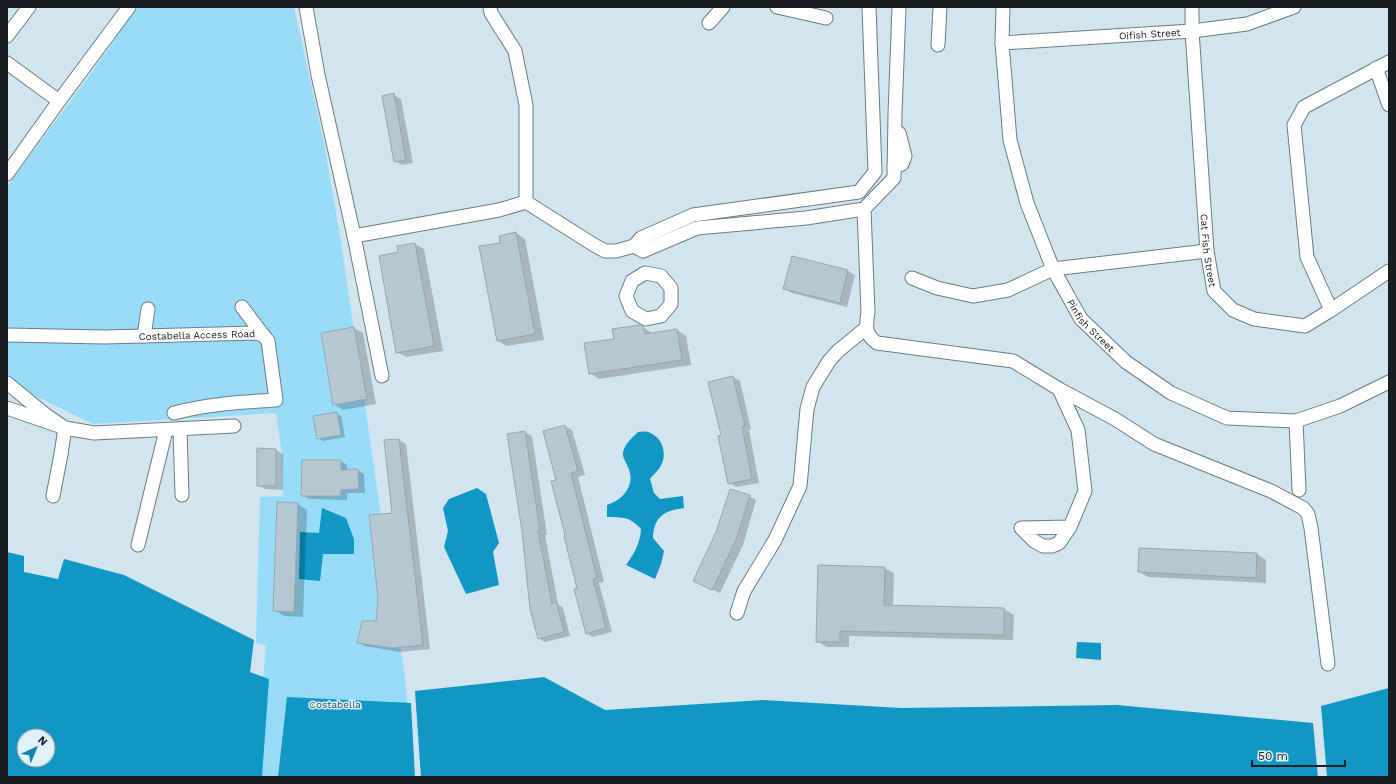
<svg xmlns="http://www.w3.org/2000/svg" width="1396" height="784" viewBox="0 0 1396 784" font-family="'Work Sans',sans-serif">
  <rect width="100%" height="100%" fill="#d2e4ed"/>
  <!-- green -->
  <path fill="#98dbf9" d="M 137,7 L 294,7 L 324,143 L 340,236 L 405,678 L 414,777 L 255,777 L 266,645 L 256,643 L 260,497 L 283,496 L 282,454 L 276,413 L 93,424 L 17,387 L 7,375 L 7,187 L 97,65 Z"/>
  <!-- water -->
  <path fill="#1097c4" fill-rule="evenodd" d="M 638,432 C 641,432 645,431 648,432 C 661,436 667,451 662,463 C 660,469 654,474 650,479 L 654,493 L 660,499 L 683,496 L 684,508 C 664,511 654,516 653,538 L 664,551 L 661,564 L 655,579 L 626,565 C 634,554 640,544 641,529 C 629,516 624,518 607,517 L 607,505 C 624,500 636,484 628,467 C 625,460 621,456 624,449 C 627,442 633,437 638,432 Z
    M 477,488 L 486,494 L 499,543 L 493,552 L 499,585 L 466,594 L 444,547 L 448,531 L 443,508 L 449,499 Z
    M 322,508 L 346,518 L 354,539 L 354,554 L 323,554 L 320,581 L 299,579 L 300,532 L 319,533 Z
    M 7,552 L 24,556 L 24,572 L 58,579 L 64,559 L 124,575 L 254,640 L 250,672 L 269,679 L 262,777 L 7,777 ZM 24,736 L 48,736 L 48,760 L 24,760 Z
    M 1077,642 L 1101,643 L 1101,660 L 1076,658 Z
    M 544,677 L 605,710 L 763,700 L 901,708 L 1117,705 L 1313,723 L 1318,777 L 421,777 L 415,691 Z
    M 1389,688 L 1389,777 L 1327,777 L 1321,706 Z
    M 287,697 L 411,703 L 415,777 L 278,777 Z"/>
  <!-- shadow -->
  <path fill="#0003" d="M 394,95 L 401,99 L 413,163 L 402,165 L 395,161 Z
    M 516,233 L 525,239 L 544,340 L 507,346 L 498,341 L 501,244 Z
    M 415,244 L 424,249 L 443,351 L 407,357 L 397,352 L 400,253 Z
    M 792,257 L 848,271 L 855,275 L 847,307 L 792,293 L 785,289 Z
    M 643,327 L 653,334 L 677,330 L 686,336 L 691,365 L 599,379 L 590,373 L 616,339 Z
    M 354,328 L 363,333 L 376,404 L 343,410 L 334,404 Z
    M 733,377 L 740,381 L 751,429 L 749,430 L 759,483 L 736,487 L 729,483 L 722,436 Z
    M 337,413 L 341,416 L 345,437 L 323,441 L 318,438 Z
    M 565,426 L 572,430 L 585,475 L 578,477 L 604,582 L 599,583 L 612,632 L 593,637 L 586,633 L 566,536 L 557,481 Z
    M 525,432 L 532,436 L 547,535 L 545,535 L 558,604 L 563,608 L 570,636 L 545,642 L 538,638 Z
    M 399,440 L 406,444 L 430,649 L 400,652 L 365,646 L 358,642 L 377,622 L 393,514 L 385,441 Z
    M 258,449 L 276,450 L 283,454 L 283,490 L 265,489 L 258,485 Z
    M 341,461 L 347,465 L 347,471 L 358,470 L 364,474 L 365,493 L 347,493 L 347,500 L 309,499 L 302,495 Z
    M 749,496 L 756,500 L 743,545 L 720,593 L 702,585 Z
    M 298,504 L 307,510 L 303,617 L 284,616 L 274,610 Z
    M 1140,549 L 1257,554 L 1266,560 L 1266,583 L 1148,577 L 1139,572 Z
    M 884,568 L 894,573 L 893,607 L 1004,609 L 1014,615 L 1013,640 L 849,636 L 849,647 L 827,647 L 817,641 Z"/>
  <!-- building -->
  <path fill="#b6c7d0" stroke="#96a7af" d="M 394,93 L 406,160 L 394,162 L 382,96 Z
    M 516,232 L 535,334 L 497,341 L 479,246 L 500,243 L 499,236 Z
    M 415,243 L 434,346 L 396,353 L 379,256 L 398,252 L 397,246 Z
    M 792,256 L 848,270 L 840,303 L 783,289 Z
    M 640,325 L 643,326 L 645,334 L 677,329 L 682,360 L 589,374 L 584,343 L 614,339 L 612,329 Z
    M 354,327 L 367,399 L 333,405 L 321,333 Z
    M 733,376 L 745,426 L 742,426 L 752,479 L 728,484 L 718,436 L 721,435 L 708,382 Z
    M 337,412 L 341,435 L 317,439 L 313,416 Z
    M 565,425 L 578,471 L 571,473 L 597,578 L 593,579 L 606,628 L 586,634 L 574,589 L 577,588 L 564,536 L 565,535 L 551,481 L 556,480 L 543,431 Z
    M 525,431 L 540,531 L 538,531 L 552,604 L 556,602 L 564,632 L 538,639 L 530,609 L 522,531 L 507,434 Z
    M 399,439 L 423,645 L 392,648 L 357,643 L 362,621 L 376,621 L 378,598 L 369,515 L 392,513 L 384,440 Z
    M 257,448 L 276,449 L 276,486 L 257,486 Z
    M 302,460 L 341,460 L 341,470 L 358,469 L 359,489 L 341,490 L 341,496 L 301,496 Z
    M 730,489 L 750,495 L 736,540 L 712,590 L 693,581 L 716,532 Z
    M 277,502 L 298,503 L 294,612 L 273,611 Z
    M 1139,548 L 1257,553 L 1256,578 L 1138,572 Z
    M 818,565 L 885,567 L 884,605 L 1004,608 L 1004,635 L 840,631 L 840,642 L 816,642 Z"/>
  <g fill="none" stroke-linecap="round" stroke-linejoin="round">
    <defs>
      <g id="minor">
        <path d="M 306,7 L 318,75 L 354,236 L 382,376"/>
        <path d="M 490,7 L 491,13 L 515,51 L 526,105 L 526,202"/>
        <path d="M 777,7 L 826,18"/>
        <path id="s1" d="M 1003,7 L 1002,43 L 1010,140 L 1027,203 L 1053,269 L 1081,319 L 1126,362 L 1171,393 L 1227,418 L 1296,421 L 1340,406 L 1389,382"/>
        <path id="s2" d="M 1192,7 L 1192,31 L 1207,251 L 1214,291 L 1233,310 L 1254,319 L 1305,326 L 1331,310 L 1389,271"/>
        <path d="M 709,23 L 723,7"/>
        <path d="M 7,36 L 29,7"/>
        <path id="s3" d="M 1002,43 L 1192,31 L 1247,24 L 1294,7"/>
        <path d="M 938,45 L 940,7"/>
        <path d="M 7,63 L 59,101"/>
        <path d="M 1376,68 L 1389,105"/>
        <path d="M 894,167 L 902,164 L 905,156 L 899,133"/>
        <path d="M 7,174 L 59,101 L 129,7"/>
        <path d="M 864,209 L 868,312 C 866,326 864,334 877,343 L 1013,361 L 1059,389 L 1078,430 L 1085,491 L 1070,527 L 1059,543 L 1052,546 L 1043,546 L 1034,541 L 1021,528 L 1070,527"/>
        <path d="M 354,236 L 499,210 L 526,202 L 594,245 L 605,251 L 616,251 L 634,246 L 641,238 L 693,215 L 859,192 L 875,172 L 869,7"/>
        <path d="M 634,246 L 643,251 L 697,228 L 806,218 L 864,209 L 894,178 L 895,114 L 899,7"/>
        <path d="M 645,273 L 661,276 L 671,288 L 671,304 L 661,316 L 646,319 L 632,311 L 626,296 L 632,281 Z"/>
        <path d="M 912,278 L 937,288 L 973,296 L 1008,290 L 1053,269 L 1207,251"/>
        <path d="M 242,307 L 263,335"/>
        <path d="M 1331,310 L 1307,257 L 1294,125 L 1304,107 L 1389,62"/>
        <path id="s4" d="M 7,335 L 105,337 L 255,333 L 263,335 L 268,341 L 276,400 C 241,402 208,404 174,413"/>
        <path d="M 144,336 L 148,309"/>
        <path d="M 7,383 L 46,415 L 65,428 L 94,433 L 234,426"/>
        <path d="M 1059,389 L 1115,419 L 1154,444 L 1271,491 L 1303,508 L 1308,514 L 1311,528 L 1328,664"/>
        <path d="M 7,408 L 65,428 L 61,454 L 53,496"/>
        <path d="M 1296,421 L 1299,490"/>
        <path d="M 180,429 L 182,495"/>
        <path d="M 138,545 L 166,430"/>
        <path d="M 737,613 L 744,591 L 775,540 L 800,486 L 807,409 L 813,387 L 829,361 L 838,351 L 866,328"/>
      </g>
    </defs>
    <!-- minor casing -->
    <use href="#minor" stroke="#6b7b83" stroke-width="15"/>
    <!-- minor -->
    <use href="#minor" stroke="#fff" stroke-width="13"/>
  </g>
  <g text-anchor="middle" stroke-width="3" stroke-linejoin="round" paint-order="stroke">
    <!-- street labels -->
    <g font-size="10" fill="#171d20" stroke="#dff1fa">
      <text dy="4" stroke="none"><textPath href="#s3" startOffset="148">Oifish Street</textPath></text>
      <text dy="4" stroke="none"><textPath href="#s2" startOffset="244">Cat Fish Street</textPath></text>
      <text dy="4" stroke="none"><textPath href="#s1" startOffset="338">Pinfish Street</textPath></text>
      <text dy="4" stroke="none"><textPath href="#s4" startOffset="190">Costabella Access Road</textPath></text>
    </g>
    <!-- park labels -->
    <g font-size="10" fill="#245367" stroke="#dff1fa">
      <text x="335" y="708">Costabella</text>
    </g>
  </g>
  <!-- border -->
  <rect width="1396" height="784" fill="none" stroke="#171d20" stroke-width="16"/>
  <!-- north arrow -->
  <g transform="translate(36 748) rotate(44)"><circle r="19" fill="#dff1fa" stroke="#8f9ca3"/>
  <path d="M0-3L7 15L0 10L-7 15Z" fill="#1384ab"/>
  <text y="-6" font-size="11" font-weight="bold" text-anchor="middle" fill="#171d20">N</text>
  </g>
  <!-- scale -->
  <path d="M1252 760v6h93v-6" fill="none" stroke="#171d20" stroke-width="2"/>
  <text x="1258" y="760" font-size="12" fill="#171d20" stroke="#dff1fa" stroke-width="3" paint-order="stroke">50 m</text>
</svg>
